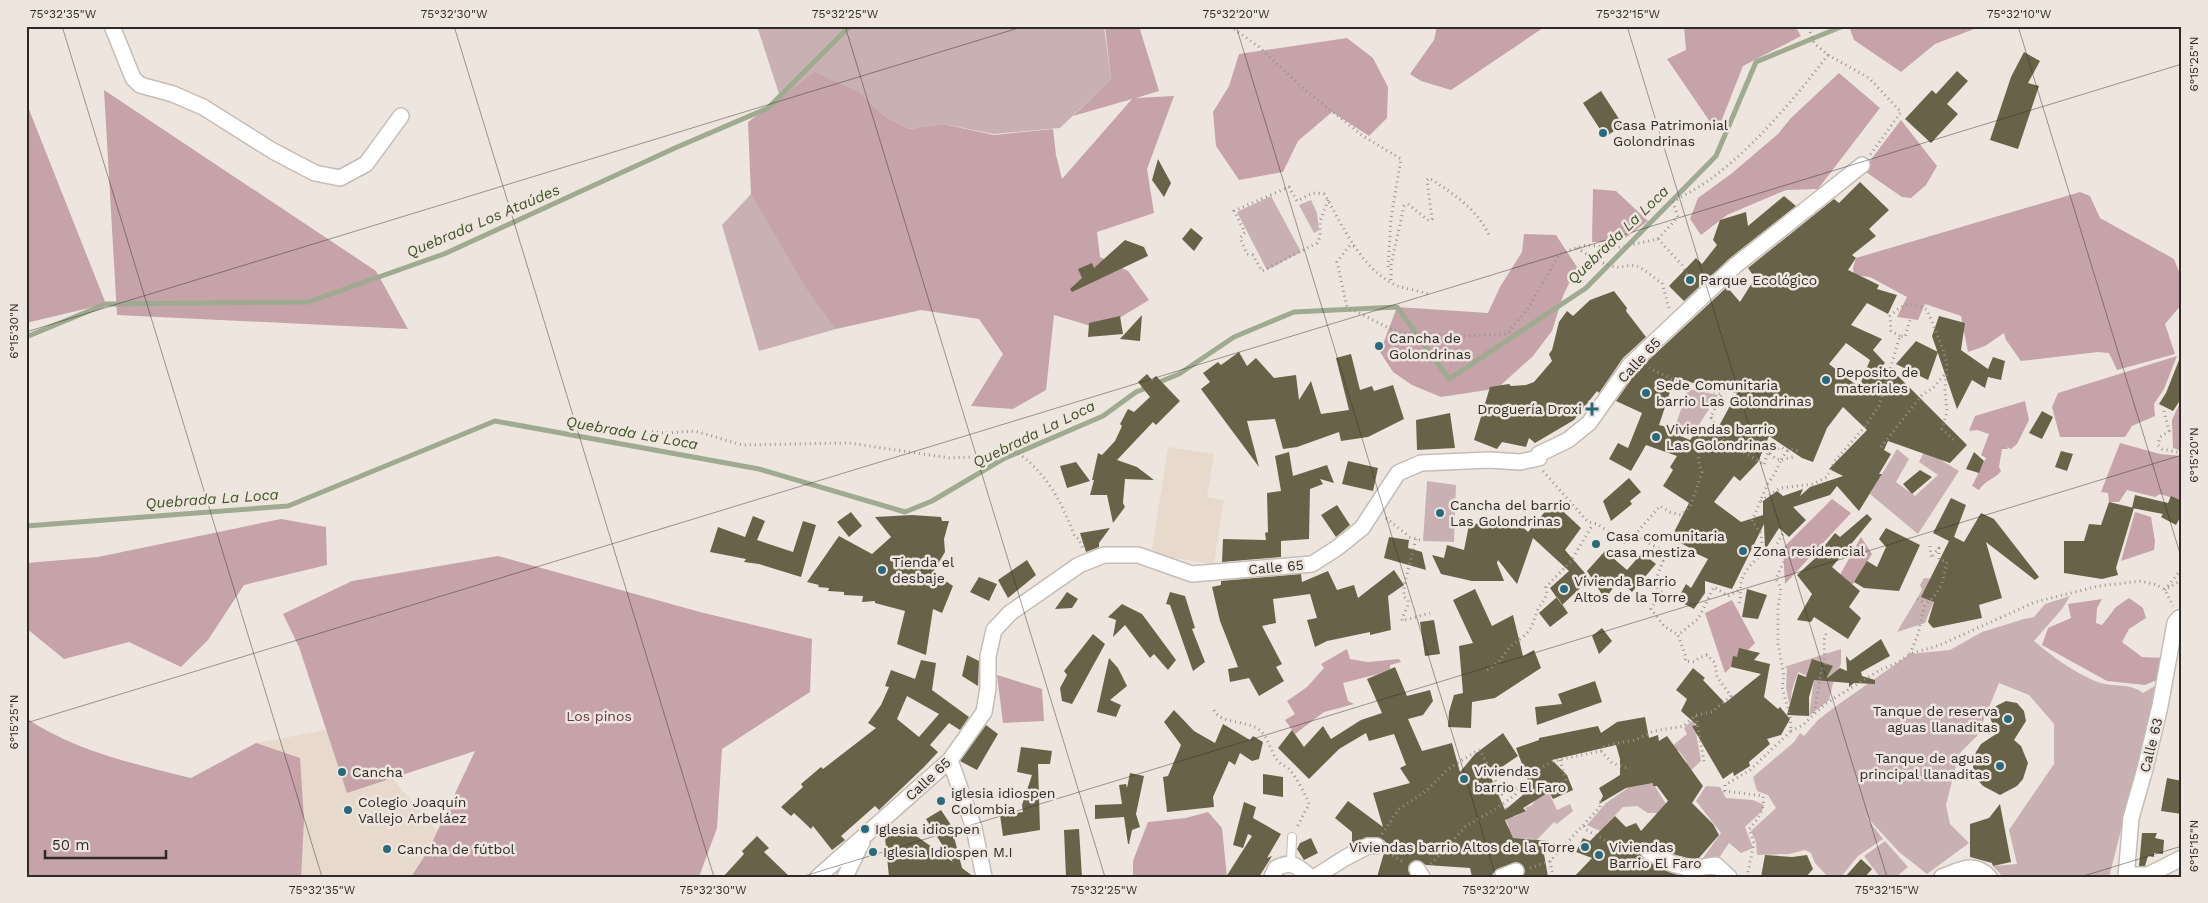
<svg xmlns="http://www.w3.org/2000/svg" width="2208" height="903" viewBox="0 0 2208 903" font-family="'Work Sans',sans-serif">
  <rect width="100%" height="100%" fill="#eee6de"/>
  <!-- built -->
  <path fill="#e7dacc" d="M 1168,447 L 1214,454 L 1207,497 L 1224,500 L 1214,564 L 1151,555 Z
    M 347,726 L 477,877 L 298,877 L 256,743 Z"/>
  <!-- green -->
  <path fill="#c8b0b3" d="M 757,26 L 1104,26 L 1111,79 L 1060,128 L 994,134 L 943,124 L 909,129 L 886,117 L 860,93 L 781,100 Z
    M 751,194 L 836,329 L 759,351 L 722,225 Z
    M 1271,196 L 1301,252 L 1267,270 L 1237,212 Z
    M 1311,200 L 1317,213 L 1319,230 L 1314,233 L 1299,205 Z
    M 1688,389 L 1718,395 L 1693,434 L 1676,424 Z
    M 1928,444 L 1931,454 L 1959,471 L 1918,534 L 1870,494 L 1897,449 L 1909,459 L 1896,482 L 1915,496 L 1938,475 L 1919,462 Z
    M 1427,481 L 1456,485 L 1454,542 L 1423,541 Z
    M 1924,578 L 1939,580 L 1935,598 L 1925,623 L 1897,632 L 1922,590 L 1920,585 Z
    M 2070,596 L 2062,609 L 2034,641 C 2052,656 2073,672 2095,681 C 2110,688 2130,682 2143,693 L 2158,684 L 2153,724 L 2141,751 L 2109,877 L 2003,877 L 1993,866 L 2017,864 L 2009,830 L 2054,764 L 2054,724 L 2029,695 L 1999,683 L 1977,736 L 1959,754 L 1946,805 L 1950,824 L 1969,843 L 1927,874 L 1899,852 L 1864,814 L 1883,839 L 1858,856 L 1841,877 L 1828,877 L 1815,863 L 1811,853 L 1805,850 L 1789,854 L 1757,855 L 1756,842 L 1751,831 L 1776,808 L 1768,795 L 1757,791 L 1753,777 L 1794,742 L 1800,733 L 1804,736 L 1818,720 L 1832,709 L 1910,654 L 1950,650 L 1982,632 L 2024,619 L 2034,617 L 2045,604 Z
    M 1841,649 L 1841,664 L 1834,679 L 1829,700 L 1809,716 L 1814,679 L 1798,672 L 1792,690 L 1790,707 L 1786,688 L 1787,668 L 1784,667 Z
    M 1695,718 L 1695,727 L 1701,761 L 1687,774 L 1681,765 L 1687,762 L 1679,751 L 1671,747 L 1687,734 L 1684,728 Z
    M 1653,783 L 1666,804 L 1660,817 L 1656,813 L 1648,813 L 1637,806 L 1623,807 L 1600,831 L 1587,825 L 1606,803 L 1628,788 Z
    M 1706,786 L 1720,787 L 1726,798 L 1753,800 L 1764,805 L 1762,811 L 1745,827 L 1753,848 L 1741,853 L 1729,843 L 1715,864 L 1687,864 L 1703,858 L 1721,833 L 1696,801 Z
    M 1544,787 L 1551,792 L 1550,795 L 1557,810 L 1570,804 L 1573,811 L 1557,824 L 1554,822 L 1533,844 L 1533,839 L 1493,837 L 1509,827 L 1502,810 L 1507,807 L 1514,817 L 1527,810 L 1525,808 L 1532,805 Z
    M 1885,841 L 1908,867 L 1896,877 L 1880,877 L 1864,856 Z"/>
  <!-- forest -->
  <path fill="#c5a3a8" d="M 1105,26 L 1139,26 L 1159,91 L 1136,98 L 1174,96 L 1147,169 L 1154,213 L 1097,232 L 1100,257 L 1128,271 L 1149,300 L 1101,329 L 1054,315 L 1046,390 L 1013,409 L 971,406 L 1003,354 L 979,319 L 921,310 L 836,329 L 806,288 L 751,194 L 748,122 L 815,72 L 860,93 L 886,117 L 909,129 L 943,124 L 994,135 L 1053,129 L 1056,155 L 1062,179 L 1132,99 L 1073,116 L 1111,79 Z
    M 1437,26 L 1546,26 L 1451,90 L 1421,81 L 1410,74 L 1434,40 Z
    M 1684,26 L 1795,26 L 1801,36 L 1743,66 L 1717,132 L 1667,59 L 1686,50 Z
    M 1849,26 L 1982,26 L 1935,44 L 1901,72 L 1854,40 Z
    M 1347,38 L 1373,58 L 1388,87 L 1387,118 L 1369,136 L 1332,112 L 1298,141 L 1283,172 L 1239,180 L 1216,146 L 1213,112 L 1229,86 L 1239,54 Z
    M 1839,73 L 1880,108 L 1818,189 L 1786,190 L 1727,215 L 1701,235 L 1690,219 L 1698,198 L 1731,174 L 1778,134 L 1791,118 Z
    M 104,90 L 376,271 L 408,329 L 117,315 Z
    M 26,102 L 106,304 L 26,323 Z
    M 1901,120 L 1937,166 L 1926,185 L 1911,198 L 1902,197 L 1863,170 Z
    M 1593,189 L 1616,191 L 1648,221 L 1620,242 L 1592,242 Z
    M 2080,192 L 2090,196 L 2100,218 L 2174,259 L 2182,279 L 2182,304 L 2165,324 L 2175,354 L 2117,370 L 2109,353 L 2098,352 L 2021,361 L 2006,340 L 2004,333 L 1985,346 L 1968,352 L 1961,316 L 1925,304 L 1918,320 L 1897,317 L 1907,297 L 1870,277 L 1854,275 L 1853,268 L 1856,258 Z
    M 1524,234 L 1556,235 L 1577,267 L 1563,296 L 1552,331 L 1533,356 L 1501,385 L 1487,390 L 1441,397 L 1412,385 L 1393,372 L 1380,352 L 1397,307 L 1488,313 L 1500,287 L 1522,252 Z
    M 2177,356 L 2164,389 L 2154,404 L 2155,416 L 2132,426 L 2125,437 L 2060,437 L 2052,407 L 2058,393 Z
    M 2182,398 L 2182,451 L 2173,448 L 2172,420 Z
    M 2025,401 L 2029,420 L 2017,444 L 2011,449 L 2007,447 L 2008,449 L 2002,449 L 1999,467 L 2001,471 C 1995,479 1985,480 1979,490 L 1972,486 L 1986,458 L 1981,455 L 1989,434 L 1977,430 L 1969,431 L 1975,416 Z
    M 2120,443 L 2160,454 L 2182,456 L 2182,501 L 2160,494 L 2155,497 L 2127,490 L 2119,502 L 2109,502 L 2108,493 L 2101,492 Z
    M 1832,499 L 1851,513 L 1785,584 L 1783,548 Z
    M 2135,512 L 2151,517 L 2155,541 L 2154,550 L 2121,561 Z
    M 281,519 L 326,527 L 327,565 L 244,585 L 208,640 L 181,667 L 129,642 L 64,659 L 26,628 L 26,563 L 98,557 Z
    M 1861,537 L 1872,554 L 1853,584 L 1835,584 Z
    M 498,556 L 700,612 L 812,639 L 810,692 L 722,749 L 717,828 L 699,877 L 411,877 L 428,851 L 475,751 L 347,793 L 299,647 L 283,614 L 352,581 Z
    M 2129,598 L 2143,608 L 2146,618 L 2129,629 L 2122,642 L 2142,657 L 2165,658 L 2159,679 L 2145,685 L 2107,681 L 2042,645 L 2048,628 L 2071,618 L 2068,604 L 2102,599 L 2097,608 L 2096,623 L 2102,625 L 2116,607 Z
    M 1732,600 L 1755,643 L 1725,673 L 1705,613 Z
    M 1347,649 L 1350,659 L 1368,662 L 1399,659 L 1401,662 L 1390,665 L 1390,669 L 1378,674 L 1343,683 L 1348,701 L 1354,704 L 1324,712 L 1295,734 L 1285,720 L 1295,714 L 1287,701 L 1307,687 L 1324,668 L 1321,664 Z
    M 997,675 L 1042,689 L 1044,721 L 1003,723 Z
    M 26,718 C 74,751 135,764 191,778 L 256,743 L 300,758 L 304,820 L 301,877 L 26,877 Z
    M 1208,812 L 1222,828 L 1227,877 L 1133,877 L 1133,861 L 1148,822 L 1186,818 Z"/>
  <g fill="none" stroke-linecap="round" stroke-linejoin="round">
    <!-- stream -->
    <path stroke="#9eab90" stroke-width="5" d="M 26,337 L 106,304 L 308,302 L 444,254 L 675,148 L 768,108 L 850,26
      M 1157,383 L 1179,374 L 1234,337 L 1294,312 L 1397,307 L 1449,379 L 1586,288 L 1716,156 L 1756,62 L 1843,26
      M 26,526 L 288,506 L 495,421 L 759,469 L 905,512 L 932,501 L 1003,459 L 1103,416 L 1136,392 L 1149,387"/>
  </g>
  <!-- building -->
  <path fill="#686348" fill-rule="evenodd" d="M 2024,52 L 2040,61 L 2028,83 L 2039,86 L 2018,149 L 1990,140 L 2011,77 Z
    M 1957,71 L 1968,81 L 1947,104 L 1958,114 L 1931,143 L 1905,119 L 1932,90 L 1936,94 Z
    M 1601,91 L 1623,125 L 1605,137 L 1583,103 Z
    M 1158,159 L 1171,183 L 1164,197 L 1152,180 Z
    M 1860,182 L 1889,210 L 1869,229 L 1876,236 L 1852,255 L 1856,258 L 1848,270 L 1879,285 L 1877,289 L 1897,295 L 1888,314 L 1867,303 L 1851,325 L 1882,339 L 1873,350 L 1885,363 L 1882,366 L 1888,373 L 1892,370 L 1967,445 L 1950,463 L 1888,441 L 1884,450 L 1891,454 L 1879,474 L 1882,474 L 1859,511 L 1837,486 L 1830,495 L 1793,507 L 1806,520 L 1789,537 L 1779,528 L 1765,550 L 1764,524 L 1732,589 L 1705,581 L 1705,593 L 1694,609 L 1677,600 L 1686,584 L 1691,588 L 1708,559 L 1691,551 L 1692,549 L 1671,538 L 1689,503 L 1663,486 L 1673,470 L 1670,467 L 1677,456 L 1646,445 L 1631,471 L 1609,459 L 1618,443 L 1628,448 L 1642,413 L 1616,401 L 1637,371 L 1727,287 L 1740,302 L 1755,278 L 1748,268 L 1834,199 L 1839,203 ZM 1846,343 L 1870,360 L 1859,387 L 1829,364 ZM 1675,377 L 1702,386 L 1737,393 L 1714,435 L 1701,425 L 1690,440 L 1666,430 L 1667,427 L 1659,425 ZM 1843,407 L 1867,430 L 1829,469 L 1843,476 L 1810,487 L 1800,496 L 1803,489 L 1783,496 L 1777,491 L 1763,501 L 1763,515 L 1741,522 L 1714,502 L 1734,476 L 1740,481 L 1758,462 L 1769,436 L 1802,458 L 1813,462 L 1827,428 Z
    M 1784,196 L 1796,206 L 1730,258 L 1684,301 L 1669,286 L 1696,258 L 1702,264 L 1717,245 L 1713,240 L 1720,220 L 1746,212 L 1748,226 Z
    M 1191,228 L 1203,238 L 1194,251 L 1182,239 Z
    M 1125,240 L 1144,247 L 1148,256 L 1072,292 L 1070,289 L 1082,278 L 1078,269 L 1092,263 L 1094,268 Z
    M 1614,291 L 1627,308 L 1626,311 L 1646,337 L 1623,358 L 1599,393 L 1597,391 L 1574,420 L 1535,443 L 1529,438 L 1526,447 L 1502,442 L 1497,449 L 1474,440 L 1490,387 L 1509,384 L 1511,386 L 1526,385 L 1534,382 L 1552,361 L 1549,354 L 1552,350 L 1559,322 L 1567,311 L 1573,316 L 1590,300 Z
    M 1142,315 L 1140,341 L 1120,339 Z
    M 1120,316 L 1123,334 L 1088,337 L 1089,323 Z
    M 1939,316 L 1965,323 L 1961,350 L 1988,369 L 1993,357 L 2005,361 L 2001,380 L 1988,377 L 1985,388 L 1972,380 L 1957,409 L 1932,336 Z
    M 1916,341 L 1938,352 L 1928,380 L 1896,364 Z
    M 1239,352 L 1247,366 L 1256,358 L 1274,378 L 1296,375 L 1299,400 L 1311,381 L 1321,414 L 1349,410 L 1336,358 L 1351,354 L 1360,390 L 1372,386 L 1374,391 L 1393,385 L 1404,419 L 1368,437 L 1341,441 L 1339,432 L 1297,447 L 1283,449 L 1275,419 L 1247,421 L 1259,467 L 1201,389 L 1210,382 L 1203,373 L 1218,362 L 1221,365 Z
    M 2181,355 L 2182,394 L 2179,402 L 2173,411 L 2159,404 L 2166,393 Z
    M 1147,374 L 1152,380 L 1156,376 L 1180,401 L 1156,425 L 1153,422 L 1117,460 L 1137,467 L 1154,480 L 1125,479 L 1123,503 L 1125,507 L 1113,523 L 1107,495 L 1090,495 L 1094,480 L 1092,480 L 1098,453 L 1102,455 L 1115,441 L 1122,426 L 1120,424 L 1128,409 L 1134,412 L 1150,397 L 1138,382 Z
    M 2042,411 L 2053,417 L 2042,439 L 2029,433 Z
    M 1450,413 L 1455,448 L 1417,450 L 1416,420 Z
    M 2061,451 L 2073,454 L 2067,471 L 2055,467 Z
    M 1289,452 L 1293,476 L 1327,465 L 1334,483 L 1320,479 L 1323,484 L 1310,489 L 1309,539 L 1281,541 L 1281,557 L 1222,562 L 1223,539 L 1266,540 L 1265,533 L 1268,532 L 1267,493 L 1281,491 L 1275,456 Z
    M 1974,452 L 1984,461 L 1979,473 L 1966,469 Z
    M 1348,461 L 1378,468 L 1373,491 L 1342,484 Z
    M 1076,462 L 1090,481 L 1067,488 L 1060,466 Z
    M 1920,470 L 1932,477 L 1912,494 L 1903,484 Z
    M 1629,478 L 1641,492 L 1630,501 L 1632,504 L 1611,521 L 1603,501 Z
    M 2135,495 L 2168,503 L 2171,496 L 2182,501 L 2182,514 L 2176,525 L 2161,517 L 2163,514 L 2132,508 Z
    M 1951,498 L 1966,505 L 1954,537 L 1964,542 L 1981,513 L 1994,519 L 2039,577 L 2035,580 L 1986,542 L 2002,598 L 1979,605 L 1982,618 L 1933,628 L 1928,622 L 1934,602 L 1921,597 L 1949,541 L 1933,533 Z
    M 1553,502 L 1581,528 L 1565,550 L 1590,579 L 1562,605 L 1550,588 L 1569,571 L 1533,538 L 1517,584 L 1498,560 L 1497,563 L 1504,581 L 1472,581 L 1441,574 L 1432,555 L 1444,558 L 1447,545 L 1464,550 L 1469,525 L 1504,519 L 1516,520 L 1528,532 Z
    M 2109,502 L 2134,508 L 2116,568 L 2118,575 L 2102,579 L 2064,573 L 2064,541 L 2084,541 L 2089,524 L 2101,525 Z
    M 1337,505 L 1350,525 L 1336,537 L 1321,515 Z
    M 851,512 L 862,526 L 849,537 L 837,522 Z
    M 1867,514 L 1872,519 L 1832,567 L 1860,591 L 1849,607 L 1861,618 L 1848,639 L 1814,617 L 1811,622 L 1797,620 L 1812,594 L 1797,575 L 1823,551 L 1822,549 L 1835,533 L 1840,537 Z
    M 912,515 L 941,517 L 942,521 L 949,521 L 944,539 L 945,552 L 933,572 L 953,586 L 942,613 L 933,609 L 926,655 L 897,644 L 905,611 L 875,603 L 875,601 L 862,602 L 863,596 L 844,595 L 844,592 L 828,591 L 829,588 L 818,587 L 819,585 L 807,582 L 839,536 L 872,554 L 891,537 L 875,517 Z
    M 753,516 L 765,521 L 757,540 L 793,552 L 803,521 L 816,525 L 801,577 L 759,564 L 744,562 L 746,559 L 710,552 L 718,527 L 745,537 Z
    M 1110,528 L 1099,543 L 1099,547 L 1086,552 L 1080,533 Z
    M 1886,528 L 1920,545 L 1899,591 L 1864,588 L 1854,582 L 1867,561 L 1877,567 L 1886,547 L 1879,539 Z
    M 1389,537 L 1409,540 L 1408,548 L 1422,552 L 1426,570 L 1384,558 Z
    M 1605,551 L 1627,570 L 1642,553 L 1656,564 L 1632,592 L 1619,580 L 1605,599 L 1587,571 Z
    M 1027,560 L 1036,575 L 1008,598 L 998,580 Z
    M 1394,570 L 1404,585 L 1388,596 L 1391,630 L 1370,635 L 1370,632 L 1327,641 L 1315,647 L 1307,620 L 1317,618 L 1310,594 L 1273,599 L 1276,623 L 1262,626 L 1282,664 L 1276,667 L 1284,681 L 1259,696 L 1249,678 L 1230,682 L 1228,669 L 1238,667 L 1220,621 L 1212,587 L 1221,585 L 1221,581 L 1301,574 L 1302,582 L 1328,571 L 1337,590 L 1354,585 L 1358,598 Z
    M 979,577 L 997,584 L 989,601 L 970,592 Z
    M 1475,589 L 1492,626 L 1513,615 L 1523,656 L 1534,650 L 1541,668 L 1495,698 L 1472,702 L 1471,728 L 1448,727 L 1449,712 L 1454,695 L 1463,693 L 1459,646 L 1473,643 L 1453,600 Z
    M 1747,589 L 1767,595 L 1758,619 L 1742,617 Z
    M 1067,592 L 1078,599 L 1072,608 L 1055,609 Z
    M 1170,592 L 1185,596 L 1195,628 L 1192,629 L 1205,662 L 1193,671 L 1170,605 L 1166,604 Z
    M 1557,597 L 1568,613 L 1550,627 L 1539,613 Z
    M 1122,604 L 1142,614 L 1176,660 L 1168,670 L 1154,654 L 1150,658 L 1125,625 L 1113,637 L 1116,620 L 1108,617 Z
    M 1434,620 L 1440,654 L 1425,656 L 1420,622 Z
    M 1602,628 L 1612,641 L 1599,654 L 1592,636 Z
    M 1093,634 L 1105,644 L 1072,704 L 1062,701 L 1060,688 L 1067,675 L 1064,671 Z
    M 1881,639 L 1890,656 L 1861,672 L 1862,676 L 1875,680 L 1875,684 L 1854,683 L 1849,687 L 1849,683 L 1814,680 L 1809,697 L 1809,716 L 1787,715 L 1798,674 L 1806,677 L 1812,659 L 1833,666 L 1826,679 L 1840,668 L 1847,671 L 1846,656 L 1850,661 Z
    M 1739,648 L 1760,653 L 1754,660 L 1770,664 L 1764,697 L 1778,709 L 1780,707 L 1790,719 L 1781,735 L 1767,739 L 1770,744 L 1749,762 L 1750,766 L 1734,776 L 1733,772 L 1723,779 L 1692,726 L 1697,725 L 1681,711 L 1687,699 L 1676,690 L 1693,668 L 1705,678 L 1703,680 L 1725,703 L 1761,674 L 1731,667 L 1733,656 L 1737,657 Z
    M 967,655 L 979,661 L 978,686 L 962,676 Z
    M 1109,658 L 1118,668 L 1127,686 L 1110,700 L 1121,705 L 1116,717 L 1097,712 Z
    M 921,660 L 936,663 L 932,690 L 969,717 L 960,730 L 949,723 L 930,745 L 938,752 L 924,767 L 879,810 L 875,806 L 841,836 L 845,840 L 832,850 L 813,826 L 811,829 L 794,813 L 791,816 L 781,807 L 803,787 L 801,784 L 821,767 L 823,769 L 876,728 L 868,723 L 881,705 L 889,687 L 885,686 L 891,670 L 915,679 ZM 907,696 L 939,714 L 919,737 L 897,719 Z
    M 1395,667 L 1407,696 L 1430,690 L 1433,701 L 1423,715 L 1408,719 L 1422,751 L 1452,743 L 1460,772 L 1475,754 L 1503,733 L 1518,756 L 1490,775 L 1505,810 L 1531,788 L 1516,748 L 1539,740 L 1539,738 L 1598,726 L 1601,733 L 1617,722 L 1645,717 L 1649,738 L 1658,735 L 1659,741 L 1667,736 L 1703,786 L 1692,803 L 1713,824 L 1719,835 L 1699,858 L 1692,859 L 1676,855 L 1653,843 L 1644,844 L 1641,847 L 1640,853 L 1644,860 L 1669,872 L 1684,877 L 1574,877 L 1592,858 L 1576,852 L 1583,838 L 1590,841 L 1615,816 L 1626,827 L 1636,823 L 1641,831 L 1668,801 L 1657,786 L 1653,786 L 1653,783 L 1626,788 L 1599,804 L 1603,796 L 1599,788 L 1620,775 L 1620,759 L 1616,745 L 1552,760 L 1567,775 L 1573,790 L 1553,799 L 1549,792 L 1523,808 L 1526,811 L 1505,820 L 1513,838 L 1550,841 L 1543,848 L 1548,877 L 1523,877 L 1524,867 L 1517,862 L 1497,869 L 1492,877 L 1472,877 L 1470,868 L 1426,865 L 1417,860 L 1409,865 L 1408,870 L 1411,877 L 1377,877 L 1386,846 L 1385,841 L 1377,837 L 1368,837 L 1352,844 L 1352,832 L 1335,818 L 1348,801 L 1383,827 L 1373,793 L 1410,783 L 1400,768 L 1406,765 L 1394,734 L 1369,741 L 1366,733 L 1339,749 L 1309,779 L 1278,748 L 1292,730 L 1304,747 L 1323,726 L 1331,739 L 1361,720 L 1382,713 L 1367,679 Z
    M 1595,681 L 1602,702 L 1537,725 L 1535,707 L 1562,704 L 1558,694 Z
    M 2006,701 L 2017,703 L 2024,711 L 2026,721 L 2014,740 L 2021,746 L 2028,763 L 2023,779 L 2017,786 L 2000,795 L 1983,786 L 1977,779 L 1973,770 L 1973,761 L 1976,752 L 1981,744 L 1996,734 L 1990,717 L 1996,706 Z
    M 1174,710 L 1194,731 L 1215,743 L 1223,724 L 1250,740 L 1253,736 L 1263,742 L 1259,759 L 1252,761 L 1240,753 L 1235,765 L 1229,761 L 1213,797 L 1214,807 L 1167,812 L 1163,777 L 1168,776 L 1181,745 L 1164,722 Z
    M 986,725 L 998,734 L 977,770 L 960,761 Z
    M 1021,747 L 1052,751 L 1050,764 L 1038,764 L 1040,830 L 1003,836 L 1000,815 L 1023,812 L 1022,805 L 1032,775 L 1017,772 Z
    M 1130,773 L 1144,776 L 1136,814 L 1140,827 L 1132,830 L 1129,844 L 1128,844 L 1124,817 L 1095,819 L 1095,805 L 1122,804 L 1119,785 L 1126,784 L 1127,788 Z
    M 1263,774 L 1283,777 L 1283,797 L 1263,794 Z
    M 2167,778 L 2182,781 L 2182,814 L 2161,811 Z
    M 1244,802 L 1256,807 L 1253,818 L 1281,834 L 1267,858 L 1272,856 L 1259,877 L 1226,877 L 1252,836 L 1248,834 L 1243,848 L 1233,845 Z
    M 2000,804 L 2011,862 L 1993,866 L 1992,863 L 1970,857 L 1970,824 L 1989,818 Z
    M 941,810 L 951,825 L 962,868 L 974,877 L 889,877 L 885,837 L 901,825 L 953,862 L 926,819 Z
    M 1079,829 L 1082,877 L 1066,877 L 1064,830 Z
    M 2142,833 L 2157,833 L 2155,838 L 2164,840 L 2163,854 L 2154,853 L 2154,857 L 2148,856 L 2145,866 L 2139,866 Z
    M 757,836 L 769,848 L 764,852 L 790,877 L 723,877 L 744,854 L 742,851 Z
    M 1311,838 L 1318,853 L 1304,860 L 1297,849 L 1300,843 Z
    M 1765,855 L 1792,857 L 1807,855 L 1813,869 L 1806,877 L 1761,877 Z
    M 1861,859 L 1872,869 L 1865,877 L 1845,877 Z"/>
  <g fill="none" stroke-linecap="round" stroke-linejoin="round">
    <defs>
      <path id="lane" d="M 1291,864 L 1292,837"/>
      <path id="street" d="M 112,26 L 133,78 L 140,85 L 173,94 L 203,107 L 273,151 L 315,173 L 340,178 L 366,164 L 401,116
        M 950,760 L 974,828 L 984,877
        M 1649,852 L 1673,864 L 1691,869 L 1716,865 L 1729,877
        M 1417,869 L 1422,877
        M 2128,875 L 2148,875 L 2182,858
        M 818,877 L 950,760 L 984,712 L 988,688 L 988,656 L 994,630 L 1010,613 L 1079,565 L 1104,555 L 1138,555 L 1192,574 L 1312,564 L 1337,548 L 1362,528 L 1398,473 L 1421,463 L 1489,460 L 1520,462 L 1539,458 L 1539,454 L 1568,440 L 1589,423 L 1630,365 L 1736,265 L 1862,165
        M 845,877 L 862,842
        M 1272,877 L 1276,868 C 1291,860 1298,866 1310,877
        M 1315,877 L 1345,858 L 1368,846 L 1377,846
        M 1501,877 L 1516,871
        M 1942,877 C 1960,870 1974,861 1989,877
        M 2126,877 L 2131,818 L 2145,769 L 2160,706 L 2175,623 L 2179,618 L 2182,617"/>
    </defs>
    <!-- lane casing -->
    <use href="#lane" stroke="#c5bdb5" stroke-width="10"/>
    <!-- street casing -->
    <use href="#street" stroke="#c5bdb5" stroke-width="18"/>
    <!-- path -->
    <path stroke="#9a938e" stroke-width="3" stroke-dasharray="1 4" stroke-linecap="butt" d="M 1230,26 L 1259,47 L 1304,89 L 1363,136 L 1401,159 L 1391,218 L 1388,268
      M 1828,55 L 1869,78 L 1901,112 L 1870,155
      M 1328,200 L 1320,222 L 1320,237 L 1317,243 L 1262,271 L 1253,255 L 1247,254 L 1240,238 L 1245,232 L 1234,211 L 1289,187 L 1297,201 L 1313,193 L 1324,194 L 1328,200 C 1345,231 1364,272 1398,286 C 1408,289 1419,291 1428,294
      M 1658,239 L 1678,217 L 1673,202 C 1686,194 1700,187 1712,178 C 1757,144 1794,99 1828,55 L 1814,43 L 1808,26
      M 1354,246 L 1350,245 L 1337,262 L 1347,307 L 1397,332 L 1464,336 L 1507,334 L 1529,307 L 1560,253 L 1586,245 L 1616,248 L 1658,239 L 1682,265 L 1693,285
      M 1577,248 C 1588,255 1603,265 1616,267 C 1623,268 1629,264 1636,266 C 1644,268 1653,278 1662,283 L 1669,308
      M 1391,280 L 1391,265 L 1404,206 L 1408,204 L 1429,221 L 1432,219 L 1427,180 L 1429,178 C 1454,194 1476,208 1489,235
      M 1900,336 L 1891,331 L 1890,316 C 1904,303 1910,301 1927,310 L 1943,349 L 1947,364 L 1945,390 L 1947,412 L 1942,429 L 1956,442
      M 2164,411 L 2169,431 L 2160,437 L 2158,445 L 2162,449 L 2182,453
      M 1711,417 C 1715,423 1716,431 1720,436 C 1731,449 1751,454 1764,465 L 1768,452 L 1776,459 L 1781,460 L 1774,475 L 1767,485 L 1752,521 L 1761,533 L 1763,553
      M 647,431 L 663,433 L 695,431 L 742,445 L 849,443 L 950,458 L 972,457 L 1018,453 C 1048,475 1062,503 1075,537 L 1079,539 L 1083,549
      M 1881,447 L 1922,395 L 1933,388 L 1945,374
      M 1787,451 L 1791,449 L 1798,451
      M 1769,453 L 1781,447 L 1787,451 L 1781,460
      M 1782,460 L 1796,456
      M 1543,471 L 1588,522 L 1597,524 L 1627,544 L 1660,506 L 1670,512 L 1681,515 L 1690,507 L 1702,472 L 1699,464 L 1698,447 L 1713,430 L 1711,417 L 1722,394 L 1687,386 L 1649,368
      M 1761,501 L 1780,488 L 1813,484 L 1827,477 L 1834,462 L 1863,429 L 1879,406 L 1900,336 L 1905,337 L 1910,320
      M 1386,518 L 1410,537 L 1423,541
      M 1636,536 L 1660,549 L 1660,558 L 1663,561 L 1654,584 L 1661,592 L 1651,609 L 1664,626 L 1678,635
      M 1416,539 L 1404,586 L 1404,597 L 1408,600 C 1409,609 1402,614 1402,621 L 1430,613
      M 2168,588 L 2182,580
      M 2165,590 L 2182,568
      M 1917,599 L 1925,603
      M 1739,603 C 1742,596 1739,587 1742,579 C 1748,565 1760,554 1774,549
      M 1910,654 L 1918,634 L 1925,604 C 1941,594 1943,580 1947,562 L 1939,559 L 1939,548 L 1931,558 L 1930,546
      M 1487,670 C 1497,665 1502,657 1509,648 C 1514,642 1522,639 1527,633 C 1533,626 1534,619 1537,611 C 1541,602 1549,598 1546,587 L 1571,561 L 1593,524
      M 1214,710 C 1220,724 1245,720 1258,729 C 1269,736 1270,752 1278,761 C 1281,765 1287,766 1290,770 C 1295,775 1307,797 1309,804 L 1296,829
      M 1814,713 L 1821,673 L 1825,664 L 1824,640 L 1827,631
      M 1696,716 L 1704,762
      M 1791,731 L 1803,725 L 1825,704 L 1880,670 L 1895,664 L 1910,654 L 1940,645 L 2035,602 L 2099,586 L 2141,581 L 2157,585 L 2165,590 L 2173,606
      M 1601,751 L 1612,763 L 1630,769
      M 1560,760 L 1567,783
      M 1584,826 L 1585,829 L 1626,852 L 1635,852
      M 1382,834 L 1399,809 L 1426,791 L 1448,769 L 1475,752 L 1480,750 L 1502,794 L 1514,788 L 1521,786
      M 1388,853 L 1404,862
      M 1431,864 L 1465,827 L 1497,808 L 1515,795 L 1521,786 L 1543,767 L 1553,761 L 1601,751 L 1604,747 L 1612,744 L 1635,740 L 1654,731 L 1684,726 L 1696,715 L 1712,712 L 1731,696 L 1717,677 L 1715,663 L 1707,655 L 1699,658 L 1694,662 L 1685,661 L 1686,657 L 1678,635 L 1698,619 L 1714,587 L 1728,596 L 1741,589
      M 1530,868 L 1550,861
      M 1553,877 L 1550,861 L 1600,807 L 1601,797
      M 1747,877 L 1754,843 L 1749,829 C 1758,819 1765,810 1763,796 L 1725,791 L 1725,785 L 1750,770 L 1791,731 L 1790,716 L 1782,687 L 1784,676 L 1778,644 L 1778,607 L 1781,588 L 1776,579 L 1786,556 L 1781,555 L 1779,549 L 1774,549 L 1784,532"/>
    <!-- lane -->
    <use href="#lane" stroke="#fff" stroke-width="8"/>
    <!-- street -->
    <use href="#street" stroke="#fff" stroke-width="15"/>
  </g>
  <!-- ticks -->
  <path fill="none" stroke="#2e2a27" stroke-width="1" stroke-opacity="0.45" d="M 62,26 L 322,877M 454,26 L 714,877M 845,26 L 1105,877M 1236,26 L 1496,877M 1627,26 L 1887,877M 2018,26 L 2182,560M 26,332 L 1025,26M 26,723 L 2182,64M 801,877 L 2182,455M 2080,877 L 2182,846"/>
  <!-- markers -->
  <g fill="#286a7d" stroke="#eee6de" stroke-width="2">
    <circle cx="1603" cy="133" r="5"/>
    <circle cx="1690" cy="280" r="5"/>
    <circle cx="1379" cy="346" r="5"/>
    <circle cx="1826" cy="380" r="5"/>
    <circle cx="1646" cy="393" r="5"/>
    <path d="M1589.5 401.5h5v5h5v5h-5v5h-5v-5h-5v-5h5z"/>
    <circle cx="1656" cy="437" r="5"/>
    <circle cx="1440" cy="513" r="5"/>
    <circle cx="1596" cy="544" r="5"/>
    <circle cx="1743" cy="551" r="5"/>
    <circle cx="882" cy="570" r="5"/>
    <circle cx="1564" cy="589" r="5"/>
    <circle cx="2008" cy="719" r="5"/>
    <circle cx="2000" cy="766" r="5"/>
    <circle cx="342" cy="772" r="5"/>
    <circle cx="1464" cy="779" r="5"/>
    <circle cx="941" cy="801" r="5"/>
    <circle cx="348" cy="810" r="5"/>
    <circle cx="865" cy="829" r="5"/>
    <circle cx="1585" cy="847" r="5"/>
    <circle cx="387" cy="849" r="5"/>
    <circle cx="873" cy="852" r="5"/>
    <circle cx="1599" cy="855" r="5"/>
  </g>
  <g text-anchor="middle" stroke-width="5" stroke-linejoin="round" paint-order="stroke">
    <!-- poi labels -->
    <g font-size="14" fill="#2e2a27" stroke="#eee6de" text-anchor="start">
      <text x="1613" y="130">Casa Patrimonial<tspan x="1613" dy="16">Golondrinas</tspan></text>
      <text x="1700" y="285">Parque Ecológico</text>
      <text x="1389" y="343">Cancha de<tspan x="1389" dy="16">Golondrinas</tspan></text>
      <text x="1836" y="377">Deposito de<tspan x="1836" dy="16">materiales</tspan></text>
      <text x="1656" y="390">Sede Comunitaria<tspan x="1656" dy="16">barrio Las Golondrinas</tspan></text>
      <text x="1582" y="414" text-anchor="end">Droguería Droxi</text>
      <text x="1666" y="434">Viviendas barrio<tspan x="1666" dy="16">Las Golondrinas</tspan></text>
      <text x="1450" y="510">Cancha del barrio<tspan x="1450" dy="16">Las Golondrinas</tspan></text>
      <text x="1606" y="541">Casa comunitaria<tspan x="1606" dy="16">casa mestiza</tspan></text>
      <text x="1753" y="556">Zona residencial</text>
      <text x="892" y="567">Tienda el<tspan x="892" dy="16">desbaje</tspan></text>
      <text x="1574" y="586">Vivienda Barrio<tspan x="1574" dy="16">Altos de la Torre</tspan></text>
      <text x="1998" y="716" text-anchor="end">Tanque de reserva<tspan x="1998" dy="16">aguas llanaditas</tspan></text>
      <text x="1990" y="763" text-anchor="end">Tanque de aguas<tspan x="1990" dy="16">principal llanaditas</tspan></text>
      <text x="1474" y="776">Viviendas<tspan x="1474" dy="16">barrio El Faro</tspan></text>
      <text x="352" y="777">Cancha</text>
      <text x="951" y="798">iglesia idiospen<tspan x="951" dy="16">Colombia</tspan></text>
      <text x="358" y="807">Colegio Joaquín<tspan x="358" dy="16">Vallejo Arbeláez</tspan></text>
      <text x="875" y="834">Iglesia idiospen</text>
      <text x="1575" y="852" text-anchor="end">Viviendas barrio Altos de la Torre</text>
      <text x="1609" y="852">Viviendas<tspan x="1609" dy="16">Barrio El Faro</tspan></text>
      <text x="397" y="854">Cancha de fútbol</text>
      <text x="883" y="857">Iglesia Idiospen M.I</text>
    </g>
    <!-- street labels -->
    <g font-size="14" fill="#2e2a27" stroke="#eee6de">
      <text transform="translate(1639 360) rotate(-47)" y="5">Calle 65</text>
      <text transform="translate(1276 567) rotate(-5)" y="5">Calle 65</text>
      <text transform="translate(2151 745) rotate(-76)" y="5">Calle 63</text>
      <text transform="translate(928 779) rotate(-43)" y="5">Calle 65</text>
    </g>
    <!-- park labels -->
    <g font-size="14" fill="#65343e" stroke="#eee6de">
      <text x="599" y="721">Los pinos</text>
    </g>
    <!-- water labels -->
    <g font-size="15" font-style="italic" fill="#3e5226" stroke="#eee6de">
      <text transform="translate(483 221) rotate(-23)" y="5">Quebrada Los Ataúdes</text>
      <text transform="translate(1618 235) rotate(-44)" y="5">Quebrada La Loca</text>
      <text transform="translate(632 433) rotate(10)" y="5">Quebrada La Loca</text>
      <text transform="translate(1034 434) rotate(-26)" y="5">Quebrada La Loca</text>
      <text transform="translate(212 499) rotate(-4)" y="5">Quebrada La Loca</text>
    </g>
  </g>
  <!-- border -->
  <rect width="2208" height="903" fill="none" stroke="#eee6de" stroke-width="55"/>
  <!-- scale -->
  <path d="M45 850v8h121v-8" fill="none" stroke="#2e2a27" stroke-width="2.5"/>
  <text x="52" y="850" font-size="15" fill="#2e2a27" stroke="#eee6de" stroke-width="4" paint-order="stroke">50 m</text>
  <rect x="28" y="28" width="2152" height="848" fill="none" stroke="#2e2a27" stroke-width="2"/>
  <g font-size="12" text-anchor="middle" fill="#2e2a27">
    <text x="63" y="18">75°32'35"W</text>
    <text x="454" y="18">75°32'30"W</text>
    <text x="845" y="18">75°32'25"W</text>
    <text x="1236" y="18">75°32'20"W</text>
    <text x="1628" y="18">75°32'15"W</text>
    <text x="2019" y="18">75°32'10"W</text>
    <text transform="translate(2194 64) rotate(-90)" y="4">6°15'25"N</text>
    <text transform="translate(14 331) rotate(-90)" y="4">6°15'30"N</text>
    <text transform="translate(2194 455) rotate(-90)" y="4">6°15'20"N</text>
    <text transform="translate(14 722) rotate(-90)" y="4">6°15'25"N</text>
    <text transform="translate(2194 846) rotate(-90)" y="4">6°15'15"N</text>
    <text x="322" y="894">75°32'35"W</text>
    <text x="713" y="894">75°32'30"W</text>
    <text x="1104" y="894">75°32'25"W</text>
    <text x="1496" y="894">75°32'20"W</text>
    <text x="1887" y="894">75°32'15"W</text>
  </g>
</svg>
